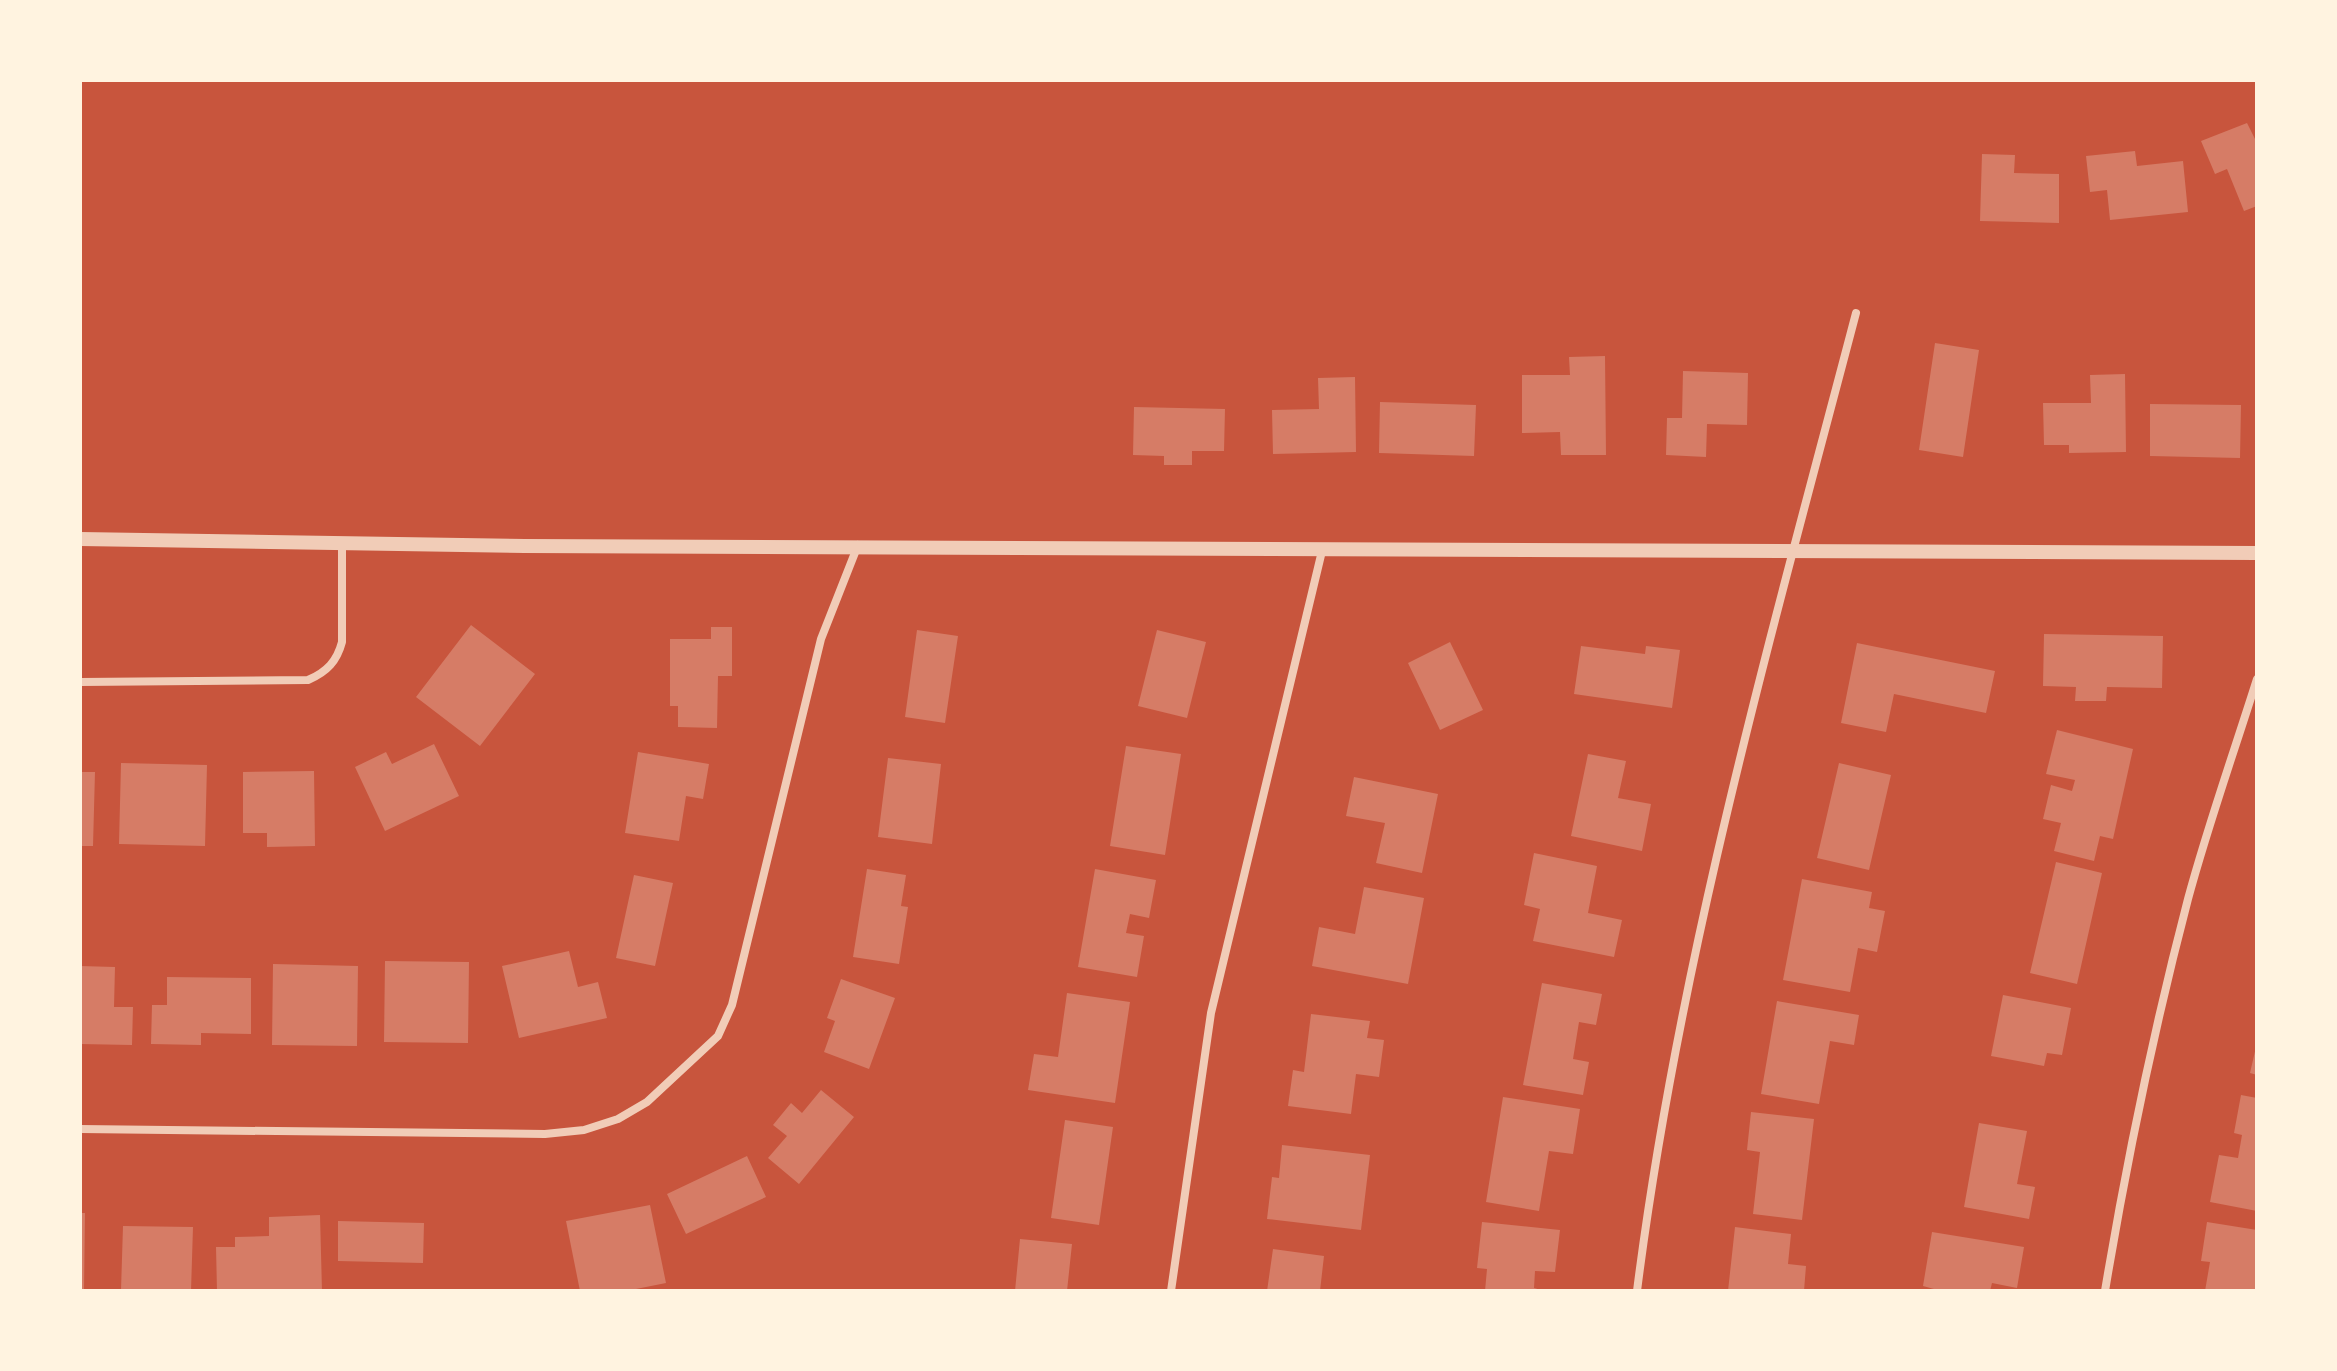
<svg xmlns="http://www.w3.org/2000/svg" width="2337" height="1371" viewBox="0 0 2337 1371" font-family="'Source Sans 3',sans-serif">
  <rect width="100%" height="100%" fill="#c8553d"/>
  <!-- building -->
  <path fill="#d67c66" d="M 2247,123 L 2257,143 L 2257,206 L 2244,211 L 2227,169 L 2215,174 L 2201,141 Z
    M 2135,151 L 2137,166 L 2183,161 L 2188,212 L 2110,220 L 2107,190 L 2090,192 L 2086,156 Z
    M 1982,154 L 2015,155 L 2014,173 L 2059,174 L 2059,223 L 1980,221 Z
    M 1935,343 L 1979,350 L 1963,457 L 1919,450 Z
    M 1605,356 L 1606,455 L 1561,455 L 1560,432 L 1522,433 L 1522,375 L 1570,375 L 1569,357 Z
    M 1683,371 L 1748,373 L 1747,425 L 1707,424 L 1706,457 L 1666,455 L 1667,418 L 1682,418 Z
    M 2125,374 L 2126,452 L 2069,453 L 2069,445 L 2044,445 L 2043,403 L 2091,403 L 2090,375 Z
    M 1355,377 L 1356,452 L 1273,454 L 1272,410 L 1319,409 L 1318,378 Z
    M 1380,402 L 1476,405 L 1474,456 L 1379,453 Z
    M 2150,404 L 2241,405 L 2240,458 L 2150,456 Z
    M 1134,407 L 1225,409 L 1224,451 L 1192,451 L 1192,465 L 1164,465 L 1164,456 L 1133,455 Z
    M 471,625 L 535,674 L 480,746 L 416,697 Z
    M 711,627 L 732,627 L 732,676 L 718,676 L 717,728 L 678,727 L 678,706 L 670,706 L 670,639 L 711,639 Z
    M 917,630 L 958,636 L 945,723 L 905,717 Z
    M 1157,630 L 1206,642 L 1187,718 L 1138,706 Z
    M 2044,634 L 2163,636 L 2162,688 L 2107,687 L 2106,701 L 2075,701 L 2076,687 L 2043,686 Z
    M 1450,642 L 1483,710 L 1440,730 L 1408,663 Z
    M 1857,643 L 1995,671 L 1986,713 L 1894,694 L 1886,732 L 1841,723 Z
    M 1581,646 L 1645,654 L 1646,646 L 1680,650 L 1672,708 L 1574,694 Z
    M 2057,730 L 2133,749 L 2113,839 L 2100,836 L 2094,861 L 2054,851 L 2061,823 L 2043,819 L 2051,785 L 2072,791 L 2075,780 L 2046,774 Z
    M 434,744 L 459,796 L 385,831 L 355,767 L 386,752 L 392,764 Z
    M 1126,746 L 1181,754 L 1165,855 L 1110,846 Z
    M 638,752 L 709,764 L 703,799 L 686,796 L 679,841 L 625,833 Z
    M 1588,754 L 1626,761 L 1618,798 L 1651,804 L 1642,851 L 1571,836 Z
    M 888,758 L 941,764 L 932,844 L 878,837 Z
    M 121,763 L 207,765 L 205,846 L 119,844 Z
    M 1839,763 L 1891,775 L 1869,870 L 1817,858 Z
    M 314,771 L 315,846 L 267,847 L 267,833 L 243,833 L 243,772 Z
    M 80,772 L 95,772 L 93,846 L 80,846 Z
    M 1354,777 L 1438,794 L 1422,873 L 1376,863 L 1385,823 L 1346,816 Z
    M 1534,853 L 1597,866 L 1588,913 L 1622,920 L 1614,957 L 1533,941 L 1540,909 L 1524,905 Z
    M 2056,862 L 2102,873 L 2077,984 L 2030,973 Z
    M 867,869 L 906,875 L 901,906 L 908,907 L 899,964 L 853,957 Z
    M 1095,869 L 1156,880 L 1149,918 L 1130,914 L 1126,933 L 1144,936 L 1137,977 L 1078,967 Z
    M 634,875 L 673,883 L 655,966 L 616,958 Z
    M 1802,879 L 1872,892 L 1869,908 L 1885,911 L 1877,952 L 1858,948 L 1850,992 L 1783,980 Z
    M 1364,887 L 1424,898 L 1408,984 L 1312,966 L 1319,927 L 1355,934 Z
    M 569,951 L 578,987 L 598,982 L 607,1018 L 519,1038 L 502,966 Z
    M 385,961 L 469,962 L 468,1043 L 384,1042 Z
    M 273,964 L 358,966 L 357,1046 L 272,1045 Z
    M 80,966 L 115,967 L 114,1007 L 133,1007 L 132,1045 L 80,1044 Z
    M 167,977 L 251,978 L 251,1034 L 201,1033 L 201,1045 L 151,1044 L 152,1005 L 167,1005 Z
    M 841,979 L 895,998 L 869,1069 L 824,1052 L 835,1021 L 827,1018 Z
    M 1542,983 L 1602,994 L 1596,1025 L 1579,1022 L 1573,1059 L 1589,1062 L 1583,1095 L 1523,1085 Z
    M 1067,993 L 1130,1002 L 1115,1103 L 1028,1090 L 1034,1054 L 1058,1057 Z
    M 2003,995 L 2071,1008 L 2062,1055 L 2047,1053 L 2044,1066 L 1991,1056 Z
    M 1777,1001 L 1859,1015 L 1854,1045 L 1830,1041 L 1819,1104 L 1761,1094 Z
    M 1311,1014 L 1370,1021 L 1367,1038 L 1384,1040 L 1379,1077 L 1356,1074 L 1351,1114 L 1288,1106 L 1293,1070 L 1304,1072 Z
    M 2256,1047 L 2257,1047 L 2257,1075 L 2250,1073 Z
    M 821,1090 L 854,1117 L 799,1184 L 768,1158 L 787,1136 L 773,1125 L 791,1103 L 802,1113 Z
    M 2241,1095 L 2257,1098 L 2257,1211 L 2210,1202 L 2219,1155 L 2238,1158 L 2242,1135 L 2234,1133 Z
    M 1503,1097 L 1580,1109 L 1573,1154 L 1549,1151 L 1539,1211 L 1486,1202 Z
    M 1751,1112 L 1814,1119 L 1802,1220 L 1753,1214 L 1760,1152 L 1747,1150 Z
    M 1065,1120 L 1113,1127 L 1099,1225 L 1051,1218 Z
    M 1979,1123 L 2027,1131 L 2017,1184 L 2035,1187 L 2029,1219 L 1964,1207 Z
    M 1282,1145 L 1370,1155 L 1361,1230 L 1267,1219 L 1272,1177 L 1279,1178 Z
    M 747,1156 L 766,1197 L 686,1234 L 667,1194 Z
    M 650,1205 L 666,1283 L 626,1291 L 580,1291 L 566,1221 Z
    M 80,1213 L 85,1213 L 84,1291 L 80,1291 Z
    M 320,1215 L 322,1291 L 217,1291 L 216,1247 L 235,1247 L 235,1237 L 269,1236 L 269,1217 Z
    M 338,1221 L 424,1223 L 423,1263 L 338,1261 Z
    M 1482,1222 L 1560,1230 L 1555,1272 L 1535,1271 L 1534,1288 L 1545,1291 L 1485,1291 L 1487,1269 L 1477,1268 Z
    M 2207,1222 L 2257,1230 L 2257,1291 L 2205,1291 L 2210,1262 L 2201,1261 Z
    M 123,1226 L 193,1227 L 191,1291 L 121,1290 Z
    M 1735,1227 L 1791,1234 L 1788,1264 L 1806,1266 L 1804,1291 L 1728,1291 Z
    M 1932,1232 L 2024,1247 L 2017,1288 L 1992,1283 L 1990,1291 L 1941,1291 L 1923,1286 Z
    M 1020,1239 L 1072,1244 L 1067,1291 L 1015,1291 Z
    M 1273,1249 L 1324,1256 L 1320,1291 L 1267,1291 Z"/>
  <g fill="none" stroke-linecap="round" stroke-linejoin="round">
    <!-- minor -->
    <path stroke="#f1ccb7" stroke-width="8" d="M 80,682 L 308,680 C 327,672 337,661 342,642 L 342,541
      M 80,1129 L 545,1134 L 584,1130 L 618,1119 L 647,1102 L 718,1036 L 732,1005 L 821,639 L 858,545
      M 1171,1291 L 1211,1013 L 1322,551
      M 1637,1291 C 1679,959 1771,636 1856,313
      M 2105,1291 C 2127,1159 2154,1029 2188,899 C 2208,825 2234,752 2257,679"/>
    <!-- tertiary -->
    <path stroke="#f1ccb7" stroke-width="14" d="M 80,539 L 525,546 L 2257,553"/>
  </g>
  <!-- border -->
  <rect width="2337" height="1371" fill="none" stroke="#fff3e0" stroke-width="164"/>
</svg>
